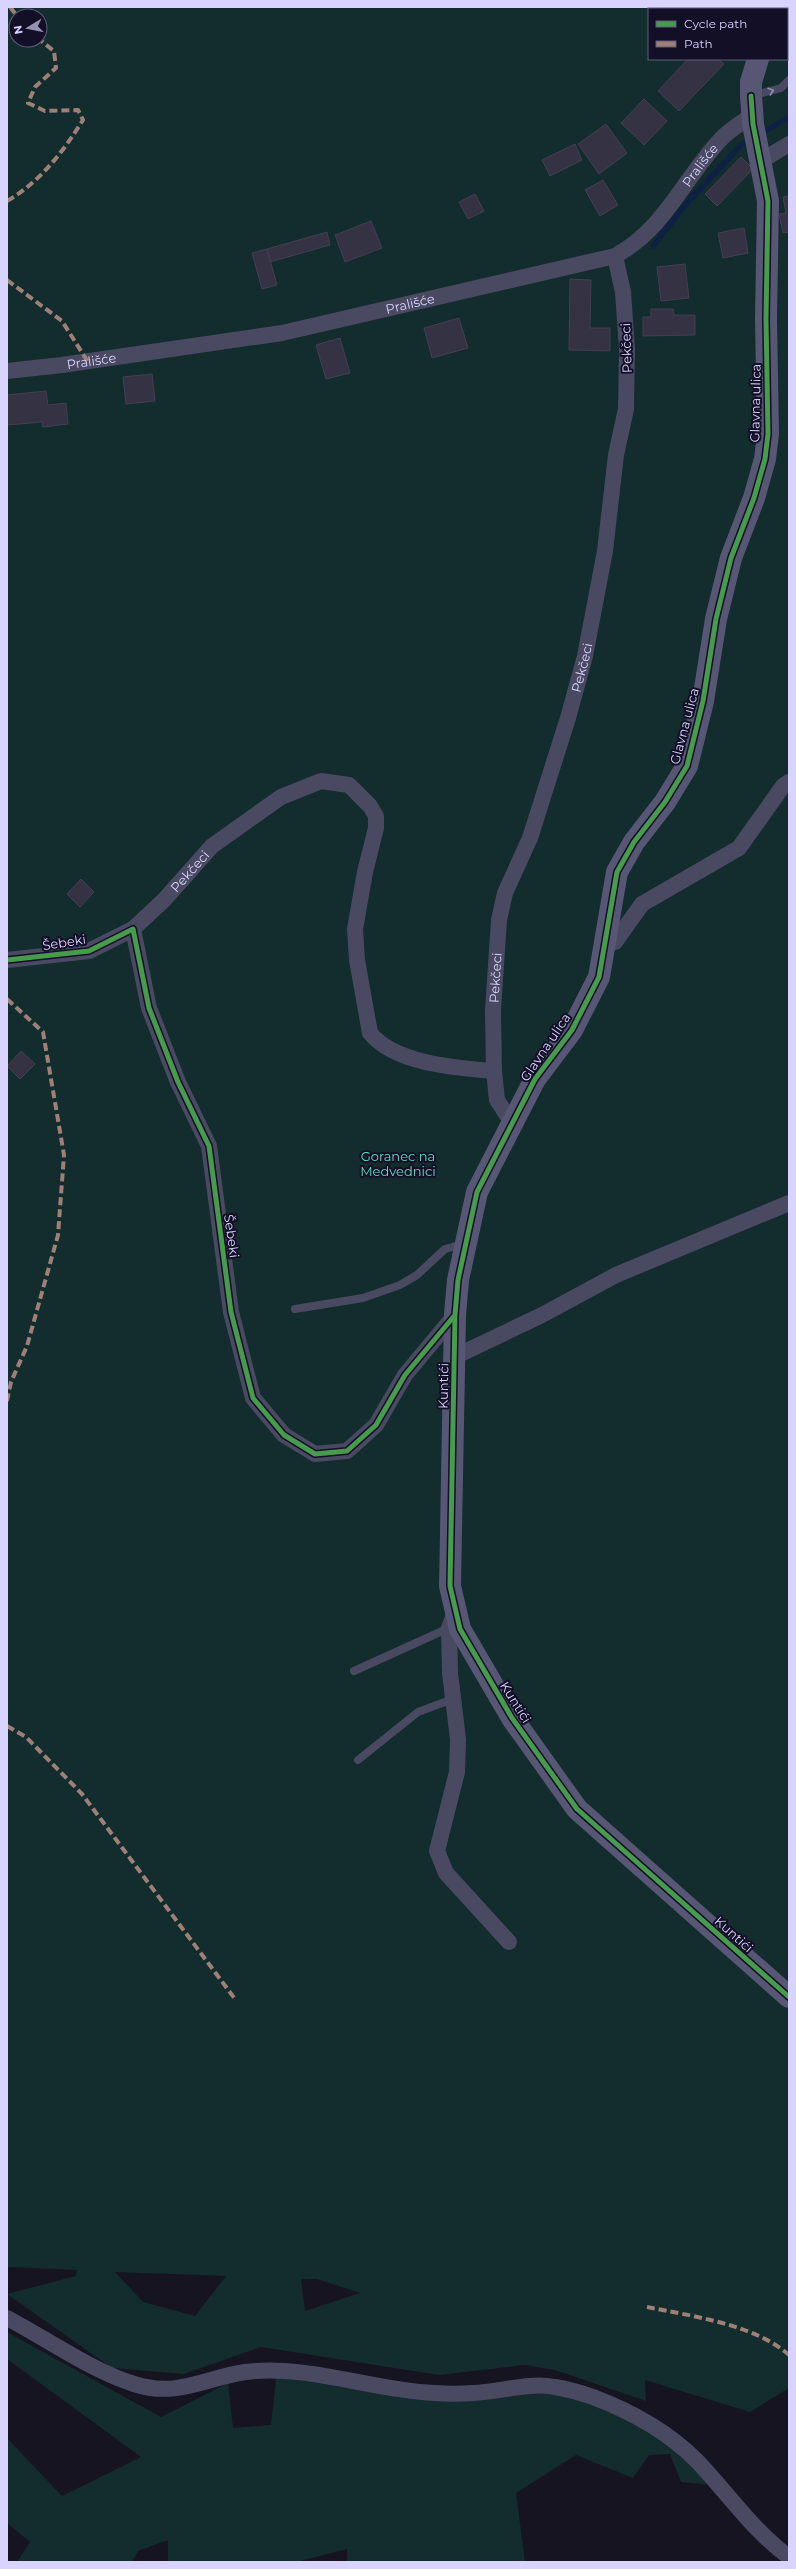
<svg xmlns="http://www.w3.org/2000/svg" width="796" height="2569" viewBox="0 0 796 2569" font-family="Montserrat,sans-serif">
  <rect width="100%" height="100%" fill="#161421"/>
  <!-- green -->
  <path fill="#132c2d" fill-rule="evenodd" d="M 7,7 L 789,7 L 789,2388 L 750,2412 L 645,2380 L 646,2401 L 555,2370 L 525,2365 L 439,2375 L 261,2347 L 184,2374 L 112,2368 L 7,2294 L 76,2276 L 77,2270 L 7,2267 ZM 649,9 L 787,9 L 787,59 L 649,59 ZM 16,16 L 40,16 L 40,40 L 16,40 ZM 115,2272 L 226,2276 L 195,2316 L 143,2302 ZM 301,2279 L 317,2279 L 360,2293 L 305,2311 Z
    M 7,2332 L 161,2417 L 228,2383 L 233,2428 L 271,2425 L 277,2370 L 437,2400 L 551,2389 L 626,2415 L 678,2444 L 711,2485 L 681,2482 L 670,2454 L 649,2455 L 633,2478 L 576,2455 L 516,2493 L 525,2562 L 347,2562 L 347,2549 L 296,2562 L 168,2562 L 168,2540 L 138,2551 L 132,2562 L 17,2562 L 30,2542 L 7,2523 L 7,2438 L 62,2496 L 141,2457 L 7,2359 Z"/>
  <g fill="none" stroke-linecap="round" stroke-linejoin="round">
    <!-- stream -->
    <path stroke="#0d2144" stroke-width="5.5" d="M 760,134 L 789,117
      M 653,246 L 685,205 L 741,145 L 751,139"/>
  </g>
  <!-- building -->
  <path fill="#343243" stroke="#433f54" d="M 688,59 L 718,59 L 724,64 L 679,111 L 658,91 Z
    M 644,99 L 667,121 L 644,145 L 621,123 Z
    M 606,124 L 627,153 L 599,174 L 578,144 Z
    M 575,144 L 582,160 L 550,176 L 542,160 Z
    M 741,157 L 753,169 L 717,206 L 705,194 Z
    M 603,180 L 618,205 L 600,216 L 585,190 Z
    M 475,194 L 484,211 L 468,219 L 459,202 Z
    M 789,196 L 789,232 L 783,233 L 779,214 L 786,213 L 783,197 Z
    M 371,221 L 382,248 L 345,262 L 335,235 Z
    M 744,228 L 748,253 L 723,258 L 718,233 Z
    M 327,232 L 330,245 L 270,262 L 267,249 Z
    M 267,249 L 277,285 L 262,289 L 252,253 Z
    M 685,264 L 689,298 L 661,301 L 657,267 Z
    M 570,279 L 591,280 L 590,328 L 610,328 L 610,351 L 569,350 Z
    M 651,309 L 673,309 L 674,315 L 695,315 L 695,335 L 643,336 L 643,317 L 651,317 Z
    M 459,318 L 468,348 L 432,358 L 424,328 Z
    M 340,338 L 350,373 L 326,379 L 316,345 Z
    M 152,374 L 155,401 L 126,404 L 123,377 Z
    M 46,391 L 48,405 L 66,403 L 68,424 L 43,427 L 42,422 L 7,425 L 7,395 Z
    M 81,879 L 94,892 L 80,907 L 67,894 Z
    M 21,1051 L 35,1064 L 20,1079 L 7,1066 Z"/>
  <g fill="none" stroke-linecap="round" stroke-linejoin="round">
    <!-- lane -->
    <path stroke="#4a4962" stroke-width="8" d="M 751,96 L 781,88 L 789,80
      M 295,1309 L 363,1298 L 400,1285 L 417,1275 L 445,1249 L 463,1244
      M 354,1671 L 449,1628
      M 358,1760 L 418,1712 L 453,1699"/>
    <!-- street -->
    <g stroke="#4a4962" stroke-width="16">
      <path d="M 761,161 L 789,144"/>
      <path id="s1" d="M 7,371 L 62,365 L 282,333 L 615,256 C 666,228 683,179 721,139 C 729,130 742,123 752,115"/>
      <path id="s2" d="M 133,929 L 164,900 L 212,846 L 281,797 L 321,781 L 349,785 L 370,806 L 376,816 L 376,828 L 365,872 L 355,929 L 357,960 L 370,1033 C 395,1064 457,1068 494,1071"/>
      <path d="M 606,943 L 615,942 L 642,904 L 739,848 L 783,786 L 789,782"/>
      <path d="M 7,960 L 89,951 L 133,929 L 149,1008 L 178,1082 L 209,1146 L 231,1312 L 253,1398 L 284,1435 L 315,1454 L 347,1451 L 376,1425 L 405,1375 L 455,1315"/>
      <path id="s3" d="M 512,1123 L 497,1100 L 494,1071 L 493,1010 L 499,920 L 505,893 L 530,838 L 568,718 L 585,656 L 605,551 L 616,455 L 626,409 L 627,349 L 623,292 L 615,256"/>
      <path d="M 454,1357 L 542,1315 L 616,1275 L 789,1203"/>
      <path d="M 455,1612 L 449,1628 L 450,1673 L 458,1739 L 457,1772 L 437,1851 L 446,1873 L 509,1942"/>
      <path d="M 7,2318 C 47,2339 92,2371 134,2384 C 177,2398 205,2378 245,2372 C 307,2364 371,2390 434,2393 C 447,2394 460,2394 473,2393 C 500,2392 528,2382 555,2387 C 568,2389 581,2393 593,2397 C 630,2411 668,2432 696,2460 C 727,2492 753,2531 789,2557"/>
    </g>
    <!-- secondary -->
    <path stroke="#575674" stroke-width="22" d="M 787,17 L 789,15
      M 758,59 L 751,82 L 751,96 L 753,124 L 768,201 L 766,319 L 768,434 L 765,459 L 754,498 L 731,558 L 716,619 L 703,701 L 687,766 L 665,802 L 634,842 L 617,872 L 599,977 L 572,1030 L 535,1079 L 477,1192 L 458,1280 L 455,1315 L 450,1586 L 460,1629 L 512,1718 L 577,1809 L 789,1997"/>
    <!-- quiet -->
    <path stroke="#9e8076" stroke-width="4" stroke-dasharray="8 4" stroke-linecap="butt" d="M 10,7 L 17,16
      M 7,201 C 40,182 63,152 83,120 L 78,110 L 45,111 L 28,103 L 35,87 L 56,68 L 54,51 L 40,40
      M 7,280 L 62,321 L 88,362
      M 7,999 L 43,1032 L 64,1155 L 58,1235 L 27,1346 L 11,1382 L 7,1401
      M 7,1726 L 26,1737 L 82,1794 L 235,1999
      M 647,2307 C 691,2316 754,2324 789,2355"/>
    <defs>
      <path id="cycleway" d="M 751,96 L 753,124 L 768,201 L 766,319 L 768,434 L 765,459 L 754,498 L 731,558 L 716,619 L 703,701 L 687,766 L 665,802 L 634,842 L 617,872 L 599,977 L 572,1030 L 535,1079 L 477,1192 L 458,1280 L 455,1315 L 450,1586 L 460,1629 L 512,1718 L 577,1809 L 789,1997
        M 7,960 L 89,951 L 133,929 L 149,1008 L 178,1082 L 209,1146 L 231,1312 L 253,1398 L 284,1435 L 315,1454 L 347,1451 L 376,1425 L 405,1375 L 455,1315"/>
    </defs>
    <!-- cycleway casing -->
    <use href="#cycleway" stroke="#130f26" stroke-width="8"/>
    <!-- cycleway -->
    <use href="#cycleway" stroke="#469c4c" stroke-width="5"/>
  </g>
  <!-- one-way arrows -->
  <defs><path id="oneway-chevron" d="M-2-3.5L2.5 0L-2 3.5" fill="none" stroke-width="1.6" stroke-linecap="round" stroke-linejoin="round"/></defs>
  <use stroke="#928eb0" href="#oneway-chevron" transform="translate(771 91) rotate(-18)"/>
  <g text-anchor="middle" stroke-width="4" stroke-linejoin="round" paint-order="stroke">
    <!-- street labels -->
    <g font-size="13" fill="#d9d4ff" stroke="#130f26">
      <text dy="5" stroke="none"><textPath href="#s1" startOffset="745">Prališće</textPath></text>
      <text dy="5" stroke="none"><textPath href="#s1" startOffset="409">Prališće</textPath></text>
      <text transform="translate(626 348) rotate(-92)" y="5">Pekčeci</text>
      <text dy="5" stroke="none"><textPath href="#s1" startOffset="85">Prališće</textPath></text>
      <text transform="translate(755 403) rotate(-89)" y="5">Glavna ulica</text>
      <text dy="5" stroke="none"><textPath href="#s3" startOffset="474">Pekčeci</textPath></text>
      <text transform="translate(684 726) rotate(-75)" y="5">Glavna ulica</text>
      <text dy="5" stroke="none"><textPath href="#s2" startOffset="81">Pekčeci</textPath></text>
      <text transform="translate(64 942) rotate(-9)" y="5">Šebeki</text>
      <text dy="5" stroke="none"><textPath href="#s3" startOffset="150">Pekčeci</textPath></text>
      <text transform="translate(545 1047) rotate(-56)" y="5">Glavna ulica</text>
      <text transform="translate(232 1236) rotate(82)" y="5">Šebeki</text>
      <text transform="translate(443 1386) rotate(-89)" y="5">Kuntići</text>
      <text transform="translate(516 1702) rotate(58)" y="5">Kuntići</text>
      <text transform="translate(734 1934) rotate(42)" y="5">Kuntići</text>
    </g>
    <!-- park labels -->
    <g font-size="13" fill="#5fe0c0" stroke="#130f26">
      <text x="398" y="1161">Goranec na<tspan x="398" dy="15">Medvednici</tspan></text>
    </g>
  </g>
  <!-- border -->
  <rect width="796" height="2569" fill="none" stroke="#d9d4ff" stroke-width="16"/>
  <!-- legend -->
  <rect x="648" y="8" width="140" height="52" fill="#130f26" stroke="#625e7d"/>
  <rect x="656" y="21" width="20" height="6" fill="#469c4c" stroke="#625e7d"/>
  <text x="684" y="28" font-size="12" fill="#d9d4ff">Cycle path</text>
  <rect x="656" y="41" width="20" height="6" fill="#9e8076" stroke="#625e7d"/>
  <text x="684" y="48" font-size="12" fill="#d9d4ff">Path</text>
  <!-- north arrow -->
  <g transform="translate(28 28) rotate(260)"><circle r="19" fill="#130f26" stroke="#625e7d"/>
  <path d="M0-3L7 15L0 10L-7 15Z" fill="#9591b1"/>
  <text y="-6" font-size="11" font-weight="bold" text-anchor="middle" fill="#d9d4ff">N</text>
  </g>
</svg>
